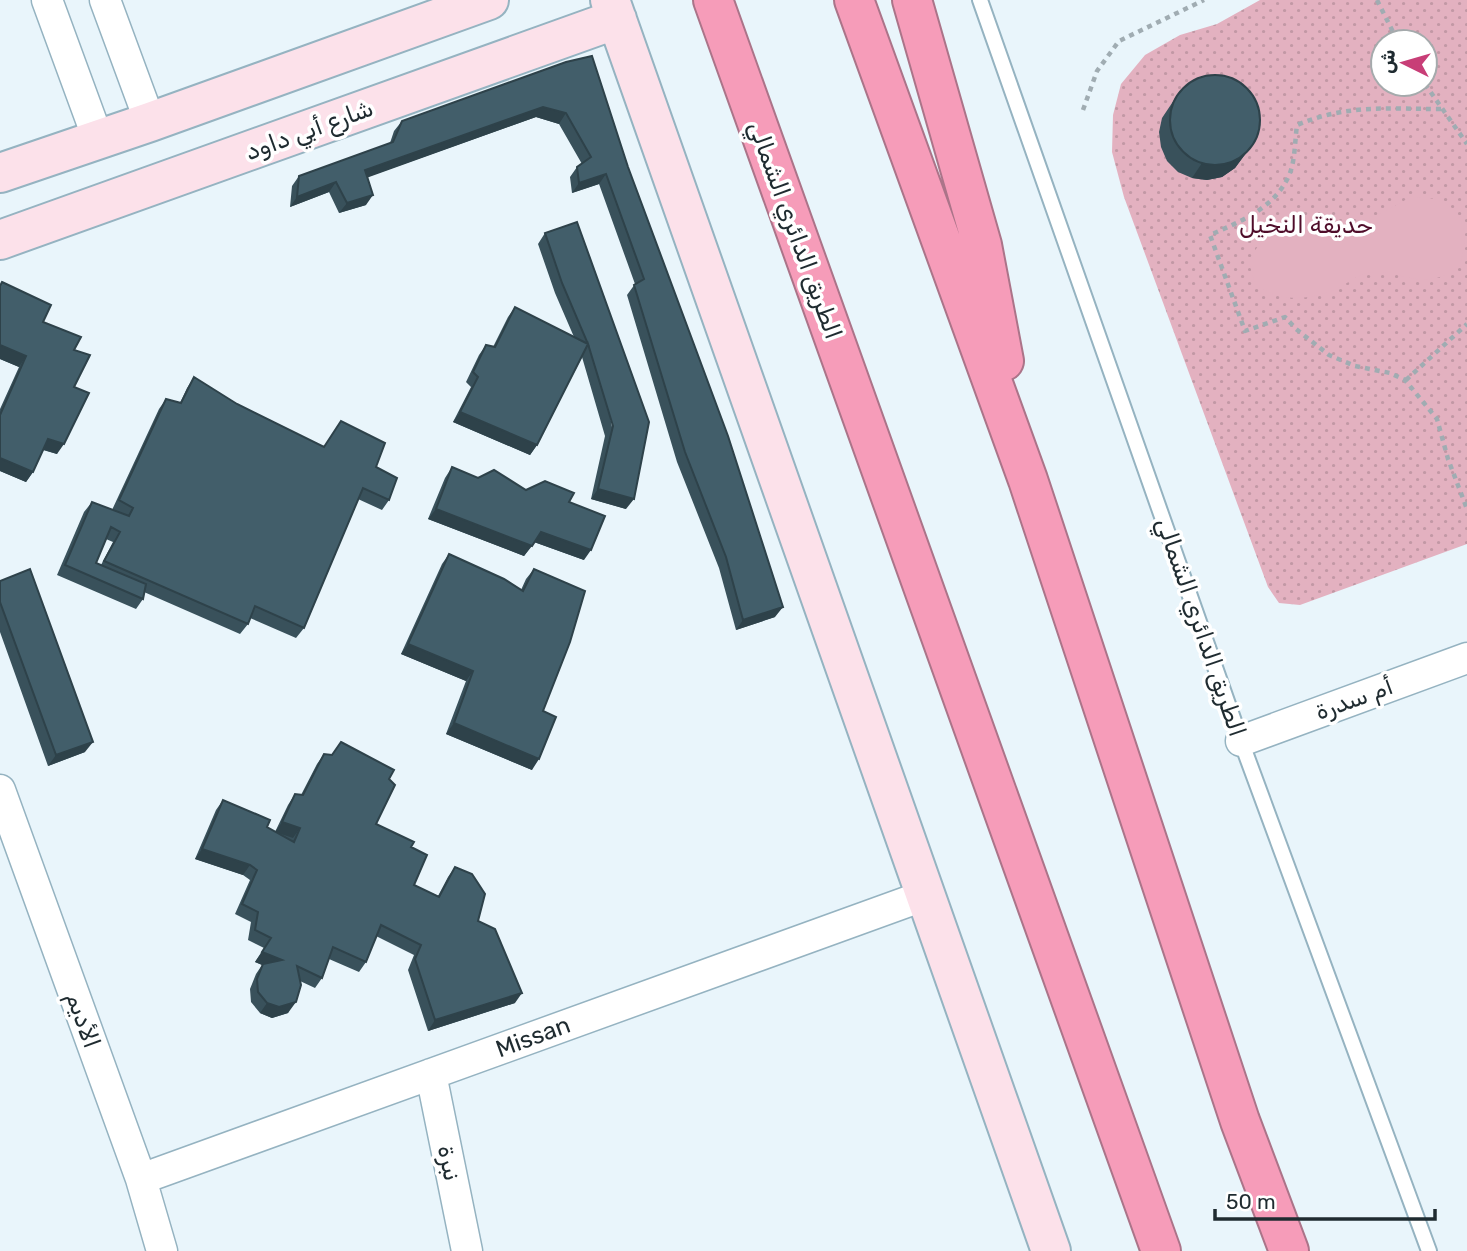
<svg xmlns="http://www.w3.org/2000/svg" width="1467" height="1251" viewBox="0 0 1467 1251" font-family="Rubik,Cairo,sans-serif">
  <defs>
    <pattern id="grass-dots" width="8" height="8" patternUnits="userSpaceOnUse" patternTransform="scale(1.75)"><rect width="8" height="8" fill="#e3b1c0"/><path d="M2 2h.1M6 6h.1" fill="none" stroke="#c298a5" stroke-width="1.8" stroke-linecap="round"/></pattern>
  </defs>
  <rect width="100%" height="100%" fill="#e9f5fb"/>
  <!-- grass -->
  <path fill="url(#grass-dots)" fill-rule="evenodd" d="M 1260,0 L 1467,0 L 1467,544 L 1300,605 L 1279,603 L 1268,587 L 1124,197 L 1112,152 L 1113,115 L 1121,84 L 1145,55 L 1180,35 L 1217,24 ZM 1383,42 L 1425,42 L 1425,84 L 1383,84 Z"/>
  <!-- garden -->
  <path fill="#e3b1c0" d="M 1411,197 C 1444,196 1467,209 1464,246 C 1463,254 1461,265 1455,271 C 1454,271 1446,275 1445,275 C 1417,287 1402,272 1376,272 C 1364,271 1352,280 1342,286 C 1324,296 1300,301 1279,296 C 1271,295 1262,288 1255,284 L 1249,262 C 1271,218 1287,217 1334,220 C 1343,220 1351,222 1361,220 C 1378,217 1395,205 1411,197 Z"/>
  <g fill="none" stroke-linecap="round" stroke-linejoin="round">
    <defs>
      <path id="lane" d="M 980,0 L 1241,741 L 1429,1251"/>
      <path id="street" d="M 47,0 L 98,139
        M 105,0 L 150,122
        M 1241,741 L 1467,658
        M 0,790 L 141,1179 L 162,1251
        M 431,1074 L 467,1251
        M 141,1179 L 926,895"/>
      <path id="secondary" d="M 610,0 L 1051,1251
        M 0,173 L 150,122 L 489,0
        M 0,240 L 617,19"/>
      <path id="highway" d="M 713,0 L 1161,1251
        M 854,0 L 1028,480 L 1240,1121 L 1289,1251
        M 912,0 L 982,245 L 1004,361"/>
    </defs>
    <!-- lane casing -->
    <use href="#lane" stroke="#95b3c1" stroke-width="18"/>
    <!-- street casing -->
    <use href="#street" stroke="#95b3c1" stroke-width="33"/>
    <!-- secondary casing -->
    <use href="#secondary" stroke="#95b3c1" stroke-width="42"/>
    <!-- highway casing -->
    <use href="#highway" stroke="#ab7489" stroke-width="42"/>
    <!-- path -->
    <path stroke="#a0acb2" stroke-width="4.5" stroke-dasharray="5 5" stroke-linecap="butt" d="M 1377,0 L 1398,42
      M 1425,84 L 1467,144
      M 1441,109 C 1388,109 1347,104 1297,125 C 1295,140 1295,160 1290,173 C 1276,208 1241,221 1210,235 L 1245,331 L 1285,317 L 1296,329 L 1329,355 L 1355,366 L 1390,373 L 1405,380 L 1437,419 L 1448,459 L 1467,509
      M 1083,110 L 1097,71 L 1119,41 L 1204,0
      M 1406,380 L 1467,324"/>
    <!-- lane -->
    <use href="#lane" stroke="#fff" stroke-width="14"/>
    <!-- street -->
    <use href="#street" stroke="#fff" stroke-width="30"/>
    <!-- secondary -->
    <use href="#secondary" stroke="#fce1ea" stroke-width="38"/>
    <!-- highway -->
    <use href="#highway" stroke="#f69cb9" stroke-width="38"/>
  </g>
  <!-- wall -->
  <path fill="#39515b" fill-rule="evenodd" d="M 566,62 L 775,617 L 736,630 L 719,568 L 677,462 L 627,295 L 635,284 L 599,184 L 572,193 L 570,177 L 577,167 L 582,164 L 559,124 L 536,117 L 367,177 L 366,205 L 339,213 L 329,192 L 290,207 L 292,186 L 299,176 L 390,143 L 394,131 L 402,121 Z
    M 1180,91 L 1255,141 L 1235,168 L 1222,177 L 1207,180 L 1192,178 L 1178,172 L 1167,161 L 1161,147 L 1159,132 L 1162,118 Z
    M 577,222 L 626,509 L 591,499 L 605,436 L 582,357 L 537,445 L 530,455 L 453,422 L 471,387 L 466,382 L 479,355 L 486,345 L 493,347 L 508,317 L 515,307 L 574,337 L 555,293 L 538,244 L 545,233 Z
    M 0,284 L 74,350 L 74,387 L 57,454 L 43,450 L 33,472 L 26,482 L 0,471 L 0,409 L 19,367 L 0,359 Z
    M 194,377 L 237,404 L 324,447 L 341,421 L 376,467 L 389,500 L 382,510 L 358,499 L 304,628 L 296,638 L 250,618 L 248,624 L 240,634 L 144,592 L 143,599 L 136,609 L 57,575 L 84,512 L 92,502 L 112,510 L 159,409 L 166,399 L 180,403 L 187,388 ZM 106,539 L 113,542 L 101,565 L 96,563 Z
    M 452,467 L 478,478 L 569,502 L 584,560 L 534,542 L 524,556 L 428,519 L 445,478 Z
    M 449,554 L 521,590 L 526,579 L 534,569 L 543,711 L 532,770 L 446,734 L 466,681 L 401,654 L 442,564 Z
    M 0,581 L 85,752 L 48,766 L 0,632 Z
    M 324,754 L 389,779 L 376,824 L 411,847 L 414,885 L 438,896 L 448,877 L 455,867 L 515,1003 L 428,1031 L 408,970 L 414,955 L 376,936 L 366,962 L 359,972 L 329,959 L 322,978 L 315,988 L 300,981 L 288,1013 L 272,1018 L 260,1013 L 251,1002 L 250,989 L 256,974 L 262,965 L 255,962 L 264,948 L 248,940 L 251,922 L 235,914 L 250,880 L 243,875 L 195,859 L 216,810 L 223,800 L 275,832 L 288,805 L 295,794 L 301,795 L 317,764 Z"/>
  <!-- shaded-wall -->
  <path fill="#2e424a" d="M 543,107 L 566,113 L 559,124 L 536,117 L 358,181 L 365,170 Z
    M 1255,141 L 1235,168 L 1222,177 L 1207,180 L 1192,178 L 1202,163 Z
    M 606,174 L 599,184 L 572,193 L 579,183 Z
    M 336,182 L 329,192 L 290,207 L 297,197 Z
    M 373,195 L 366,205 L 339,213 L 347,203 Z
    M 0,345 L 26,356 L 19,367 L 0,359 Z
    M 460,412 L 537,445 L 530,455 L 453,422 Z
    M 48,439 L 64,444 L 57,454 L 41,449 Z
    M 0,458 L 33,472 L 26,482 L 0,471 Z
    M 598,489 L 634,499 L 626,509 L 591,499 Z
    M 436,509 L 532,546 L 524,556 L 428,519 Z
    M 541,532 L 591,550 L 584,560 L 534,542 Z
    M 783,607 L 775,617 L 736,630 L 743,620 Z
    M 408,644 L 473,671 L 466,681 L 401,654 Z
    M 454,723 L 539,759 L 532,770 L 446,734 Z
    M 93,742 L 85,752 L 48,766 L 56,755 Z
    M 282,822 L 300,828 L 293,838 L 275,832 Z
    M 202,849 L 250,865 L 243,875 L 195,859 Z
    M 262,952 L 282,960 L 275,970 L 255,962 Z
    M 522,993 L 515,1003 L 428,1031 L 435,1020 Z
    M 296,1002 L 288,1013 L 272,1018 L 260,1013 L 267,1003 Z"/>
  <!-- building -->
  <path fill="#425e6a" stroke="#2e424a" stroke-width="2" d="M 592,56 L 628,167 L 728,436 L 783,607 L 743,620 L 726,557 L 685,452 L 634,285 L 644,279 L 606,174 L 579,183 L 577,167 L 591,157 L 566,113 L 543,107 L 365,170 L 373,195 L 347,203 L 336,182 L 297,197 L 299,176 L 393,142 L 402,121 L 566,62 Z
    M1170 120a45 45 0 1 1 90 0a45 45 0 1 1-90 0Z
    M 577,222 L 649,422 L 634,499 L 598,489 L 613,426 L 588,344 L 537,445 L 460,412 L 478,377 L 473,372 L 486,345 L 495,347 L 515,307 L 588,344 L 562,283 L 545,233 Z
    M 2,282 L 51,305 L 43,322 L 81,337 L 74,350 L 90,355 L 74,387 L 89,393 L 64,444 L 48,439 L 33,472 L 0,458 L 0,415 L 26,356 L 0,345 L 0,286 Z
    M 194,377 L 237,404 L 324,447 L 341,421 L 385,443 L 376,467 L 397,478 L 389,500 L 363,488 L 304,628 L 255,606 L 248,624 L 104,561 L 120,532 L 111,527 L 96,563 L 146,584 L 143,599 L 65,565 L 92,502 L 129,516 L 133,508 L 119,500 L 166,399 L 181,403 Z
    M 452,467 L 478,478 L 494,470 L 526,490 L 545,481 L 574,493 L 569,502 L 605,516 L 591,550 L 541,532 L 532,546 L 436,509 Z
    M 449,554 L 504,579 L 523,591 L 534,569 L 585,591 L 570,642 L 543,711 L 556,717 L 539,759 L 454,723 L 473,671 L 408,644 Z
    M 30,569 L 93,742 L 56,755 L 0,602 L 0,581 Z
    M 341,742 L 394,770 L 389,779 L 395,785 L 376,824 L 414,842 L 411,847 L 427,855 L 414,885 L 439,897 L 455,867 L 472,874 L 485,894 L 478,921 L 495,929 L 522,993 L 435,1020 L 415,959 L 421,945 L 381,925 L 366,962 L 333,947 L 322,978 L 297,966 L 301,985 L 296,1002 L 279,1007 L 267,1003 L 258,992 L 257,979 L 263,964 L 282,960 L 262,952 L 271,938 L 255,930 L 258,912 L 242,904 L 257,870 L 250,865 L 202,849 L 223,800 L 270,820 L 267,827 L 294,842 L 300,828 L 282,822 L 295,794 L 303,795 L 324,754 L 332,755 Z"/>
  <g text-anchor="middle" stroke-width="7" stroke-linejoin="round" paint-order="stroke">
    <!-- street labels -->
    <g font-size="24" fill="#1f2b30" stroke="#fff">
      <text transform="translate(309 130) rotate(-20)" y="8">شارع أبي داود</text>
      <text transform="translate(795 230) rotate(70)" y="8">الطريق الدائري الشمالي</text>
      <text transform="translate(1201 627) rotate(71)" y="8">الطريق الدائري الشمالي</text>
      <text transform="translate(1354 699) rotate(-20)" y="8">أم سدرة</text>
      <text transform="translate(83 1020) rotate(70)" y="8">الأديم</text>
      <text transform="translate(533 1037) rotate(-20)" y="8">Missan</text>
      <text transform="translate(449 1163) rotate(78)" y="8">نبرة</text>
    </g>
    <!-- park labels -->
    <g font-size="24" fill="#4f0d2a" stroke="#fff">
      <text x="1306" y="233">حديقة النخيل</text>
    </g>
  </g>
  <!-- north arrow -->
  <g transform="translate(1404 63) rotate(275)"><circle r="33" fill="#ffffff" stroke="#a5aaac" stroke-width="2"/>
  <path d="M0-5L12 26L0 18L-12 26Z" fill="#c83e77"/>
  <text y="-10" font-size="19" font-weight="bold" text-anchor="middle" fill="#1f2b30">ش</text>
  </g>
  <!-- scale -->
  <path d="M1215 1209v10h220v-10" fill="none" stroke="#1f2b30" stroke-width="3.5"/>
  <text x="1226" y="1209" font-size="21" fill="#1f2b30" stroke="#ffffff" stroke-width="5" paint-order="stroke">50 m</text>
</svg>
